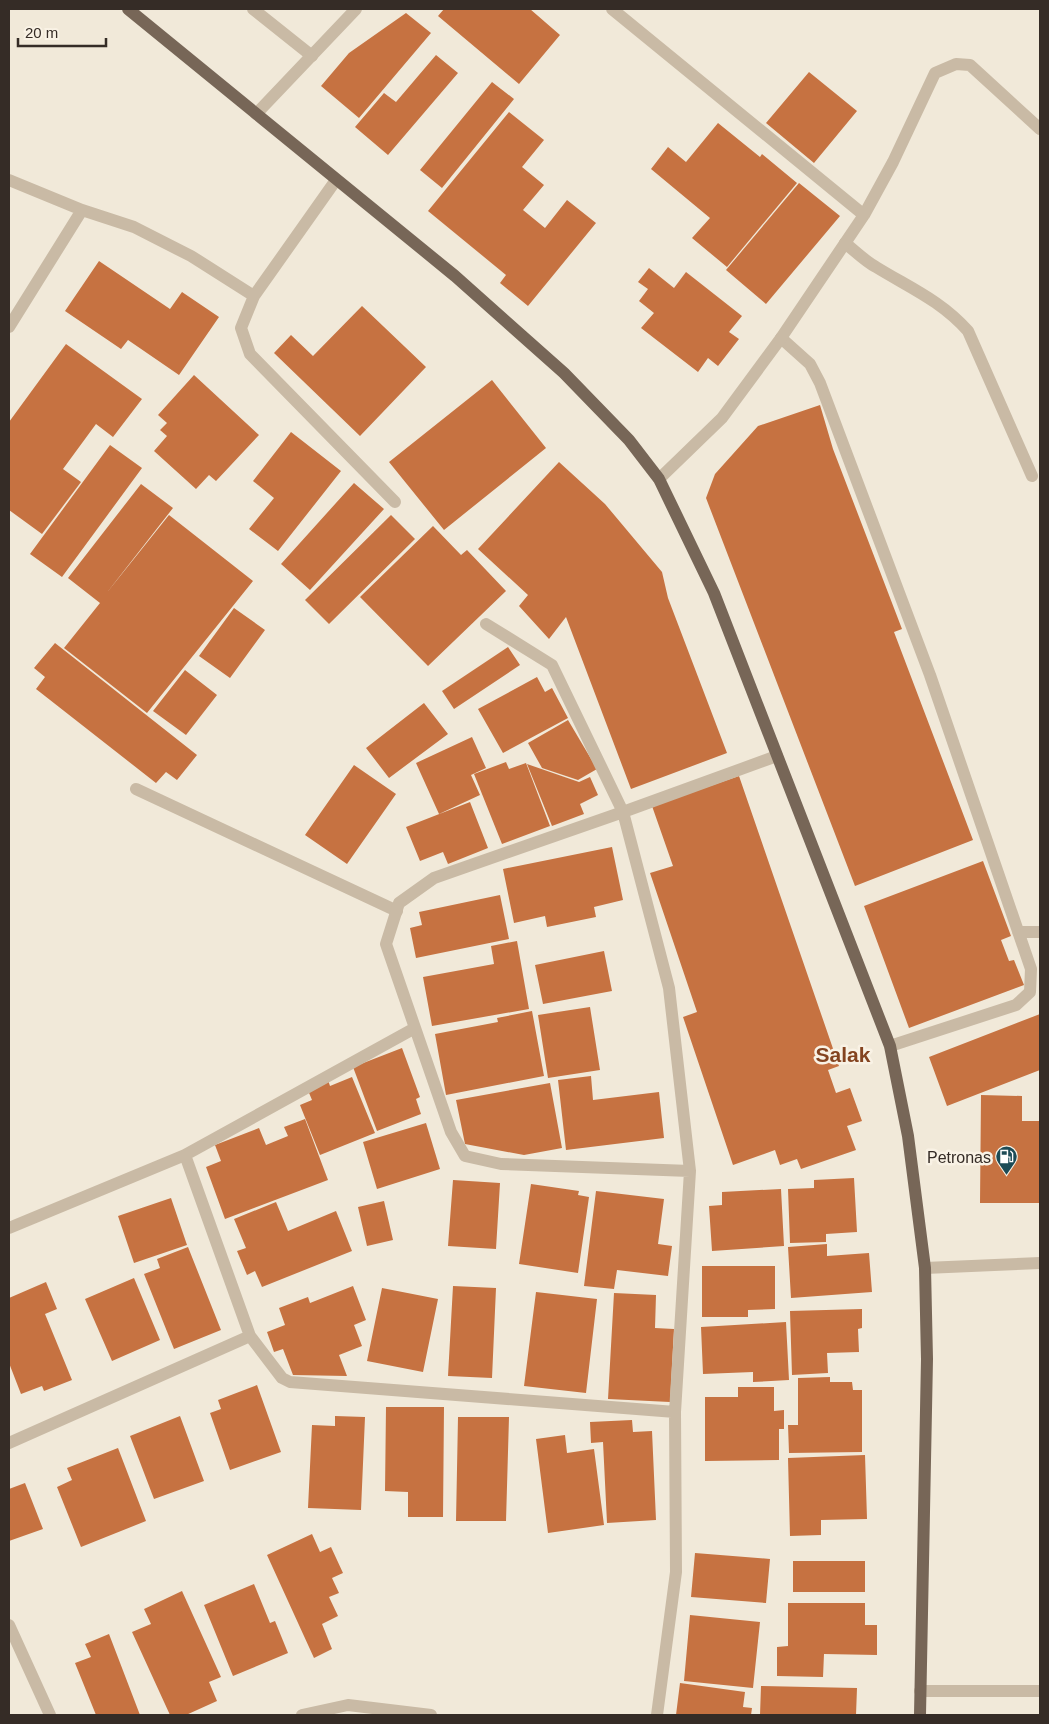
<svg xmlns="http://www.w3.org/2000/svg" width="1049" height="1724" viewBox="0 0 1049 1724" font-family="Helvetica,sans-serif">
  <rect width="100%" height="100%" fill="#f1e9d9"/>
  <!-- building -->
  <path fill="#c67241" d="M 444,9 L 530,9 L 560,35 L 519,84 L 438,16 Z
    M 406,13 L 431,33 L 359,118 L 321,86 L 349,53 Z
    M 436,55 L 458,73 L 388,155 L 355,127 L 384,93 L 396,102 Z
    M 809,72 L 857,111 L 814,163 L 766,123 Z
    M 492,82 L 514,99 L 442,188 L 420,170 Z
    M 509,112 L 544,140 L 522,167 L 544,185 L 523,210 L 545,228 L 567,200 L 596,223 L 528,306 L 500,283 L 506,275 L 428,211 Z
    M 718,123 L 760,157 L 762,154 L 797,183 L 727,267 L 692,238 L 710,218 L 651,169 L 668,147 L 686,162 Z
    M 799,183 L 840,216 L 766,304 L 726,270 Z
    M 99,261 L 170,309 L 182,292 L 219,317 L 179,375 L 128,340 L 121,349 L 65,311 Z
    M 649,268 L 674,288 L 686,272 L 742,316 L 729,332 L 739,339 L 718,366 L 708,358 L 698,372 L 641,328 L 654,313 L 639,301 L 648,289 L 638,282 Z
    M 362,306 L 426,367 L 360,436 L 274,353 L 291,335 L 313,356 Z
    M 66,344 L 142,399 L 113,437 L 96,424 L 63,469 L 81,482 L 42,534 L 9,510 L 9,422 Z
    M 194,375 L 259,435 L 216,481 L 209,475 L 196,489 L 154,451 L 167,436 L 160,430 L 167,423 L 158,415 Z
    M 492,380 L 546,448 L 444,530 L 389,462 Z
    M 820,405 L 833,449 L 902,629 L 894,632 L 973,840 L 855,886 L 706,498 L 715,474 L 758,426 Z
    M 291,432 L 341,471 L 278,551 L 249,529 L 274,498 L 253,481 Z
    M 110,445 L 142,468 L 62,577 L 30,554 Z
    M 559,462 L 605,504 L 662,572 L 668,598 L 727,753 L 631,789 L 566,617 L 549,639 L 519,606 L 528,595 L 478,549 Z
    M 354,483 L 384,509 L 310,590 L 281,564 Z
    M 141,484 L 173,508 L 105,595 L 169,515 L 253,581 L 147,713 L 64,648 L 100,603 L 68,578 Z
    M 391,515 L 415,539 L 329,624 L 305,600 Z
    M 433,526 L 461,555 L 467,550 L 506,591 L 428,666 L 360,597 Z
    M 234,608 L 265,630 L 230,678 L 199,656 Z
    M 55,643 L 197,755 L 177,780 L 166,772 L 156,783 L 36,689 L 45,677 L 34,668 Z
    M 508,647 L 520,665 L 454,709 L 442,691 Z
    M 185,670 L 217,695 L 186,735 L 153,711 Z
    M 537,677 L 545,692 L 552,688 L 568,718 L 503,753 L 478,709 Z
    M 424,703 L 448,734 L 389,778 L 366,748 Z
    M 568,720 L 597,769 L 578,780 L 542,768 L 528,743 Z
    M 472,737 L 486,768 L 471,775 L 480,795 L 439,814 L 416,763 Z
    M 506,762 L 509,769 L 526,763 L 550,826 L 502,844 L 474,774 Z
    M 527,764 L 579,782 L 590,777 L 598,795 L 580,804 L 584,814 L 552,826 Z
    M 354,765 L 396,794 L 347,864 L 305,835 Z
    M 739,776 L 839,1066 L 828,1070 L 836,1093 L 850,1088 L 862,1121 L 847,1126 L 856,1150 L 801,1169 L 797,1159 L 780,1165 L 775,1150 L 733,1165 L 683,1017 L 697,1012 L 650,873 L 673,866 L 652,806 Z
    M 470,802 L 488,848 L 448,864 L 443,852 L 420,861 L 406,827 Z
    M 612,847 L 623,900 L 594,907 L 596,917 L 547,927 L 545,916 L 514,923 L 503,869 Z
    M 983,861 L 1011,936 L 1001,940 L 1009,961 L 1014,960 L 1024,985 L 909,1028 L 864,906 Z
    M 500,895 L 509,939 L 416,958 L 410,928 L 422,925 L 419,912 Z
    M 517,941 L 529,1009 L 432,1026 L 423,977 L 494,964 L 491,946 Z
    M 604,951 L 612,991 L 543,1004 L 535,965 Z
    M 590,1007 L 600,1070 L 548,1078 L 538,1015 Z
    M 532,1011 L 544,1076 L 446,1095 L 435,1034 L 498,1022 L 497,1018 Z
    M 1040,1014 L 1040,1070 L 947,1106 L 929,1057 Z
    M 402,1048 L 420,1097 L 416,1099 L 421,1114 L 377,1131 L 353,1067 Z
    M 591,1076 L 593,1100 L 659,1092 L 664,1138 L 566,1150 L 558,1080 Z
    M 352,1077 L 375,1133 L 320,1155 L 300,1105 L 312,1100 L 307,1088 L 328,1080 L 330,1086 Z
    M 550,1083 L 562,1148 L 524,1155 L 465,1144 L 456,1100 Z
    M 981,1095 L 1022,1096 L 1022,1121 L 1040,1121 L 1040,1203 L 980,1203 Z
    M 305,1119 L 328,1180 L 225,1219 L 206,1167 L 221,1161 L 215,1145 L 259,1128 L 266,1145 L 288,1136 L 284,1127 Z
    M 426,1123 L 440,1169 L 377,1189 L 363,1142 Z
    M 854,1178 L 857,1232 L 826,1234 L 826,1242 L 790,1243 L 788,1189 L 814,1188 L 814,1180 Z
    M 453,1180 L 500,1183 L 496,1249 L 448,1246 Z
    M 531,1184 L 579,1191 L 578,1195 L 589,1197 L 578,1273 L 519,1264 Z
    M 781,1189 L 784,1246 L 712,1251 L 709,1206 L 722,1205 L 722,1192 Z
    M 596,1191 L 664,1199 L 658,1244 L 672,1246 L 668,1276 L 617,1270 L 614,1289 L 584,1286 Z
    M 171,1198 L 187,1245 L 134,1263 L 118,1216 Z
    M 384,1201 L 393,1240 L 367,1246 L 358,1207 Z
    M 276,1202 L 288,1231 L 336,1211 L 352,1251 L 262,1287 L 255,1271 L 247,1275 L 237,1251 L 246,1248 L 234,1219 Z
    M 827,1244 L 827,1256 L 869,1253 L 872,1292 L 791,1298 L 788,1247 Z
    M 188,1247 L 221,1330 L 174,1349 L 144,1274 L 160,1268 L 157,1259 Z
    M 702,1266 L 775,1266 L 775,1309 L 748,1310 L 748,1317 L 702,1317 Z
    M 134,1278 L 160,1340 L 112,1361 L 85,1299 Z
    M 46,1282 L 57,1309 L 45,1314 L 72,1380 L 44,1391 L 42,1386 L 21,1394 L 9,1363 L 9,1298 Z
    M 353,1286 L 366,1320 L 354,1325 L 362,1346 L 339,1355 L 347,1376 L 293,1375 L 283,1349 L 274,1352 L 267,1332 L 285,1325 L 279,1308 L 308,1297 L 310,1303 Z
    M 453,1286 L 496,1288 L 492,1378 L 448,1376 Z
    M 382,1288 L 438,1299 L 423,1372 L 367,1361 Z
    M 536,1292 L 597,1299 L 586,1393 L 524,1386 Z
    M 614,1293 L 656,1295 L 655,1328 L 674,1329 L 670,1402 L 608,1399 Z
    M 862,1309 L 862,1328 L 858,1329 L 859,1352 L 827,1353 L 828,1373 L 792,1375 L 790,1311 Z
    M 786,1322 L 789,1380 L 753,1382 L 753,1372 L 703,1374 L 701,1327 Z
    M 830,1377 L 830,1382 L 852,1382 L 853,1390 L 862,1390 L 862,1452 L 789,1453 L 788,1425 L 798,1425 L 798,1378 Z
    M 257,1385 L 281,1452 L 230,1470 L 210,1413 L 221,1409 L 218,1400 Z
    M 738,1387 L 774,1387 L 774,1411 L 784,1410 L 784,1429 L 779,1429 L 779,1460 L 705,1461 L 705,1397 L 738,1397 Z
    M 386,1407 L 444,1407 L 443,1517 L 408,1517 L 408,1492 L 385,1491 Z
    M 180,1416 L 204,1481 L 154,1499 L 130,1436 Z
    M 335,1416 L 365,1417 L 361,1510 L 308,1508 L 312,1425 L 335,1426 Z
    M 458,1417 L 509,1417 L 506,1521 L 456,1521 Z
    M 632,1420 L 633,1432 L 652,1431 L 656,1520 L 607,1523 L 603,1442 L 591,1443 L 590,1422 Z
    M 565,1435 L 567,1453 L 594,1449 L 604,1525 L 548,1533 L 536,1439 Z
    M 118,1448 L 146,1521 L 81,1547 L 57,1487 L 72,1480 L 67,1468 Z
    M 865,1455 L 867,1519 L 821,1520 L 821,1535 L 790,1536 L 788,1458 Z
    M 25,1483 L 43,1529 L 9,1541 L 9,1489 Z
    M 312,1534 L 320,1552 L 331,1547 L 343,1573 L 332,1578 L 339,1593 L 329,1597 L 338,1616 L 322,1624 L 332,1649 L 314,1658 L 267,1555 Z
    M 695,1553 L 770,1559 L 766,1603 L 691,1597 Z
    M 793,1561 L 865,1561 L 865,1592 L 793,1592 Z
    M 254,1584 L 270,1623 L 275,1621 L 288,1653 L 233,1676 L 204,1605 Z
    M 182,1591 L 221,1677 L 209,1682 L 217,1701 L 186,1715 L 170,1715 L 132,1632 L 151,1624 L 144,1609 Z
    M 788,1603 L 865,1603 L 865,1625 L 877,1625 L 877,1655 L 824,1654 L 823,1677 L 777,1676 L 777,1647 L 788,1646 Z
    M 690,1615 L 760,1622 L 753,1688 L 684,1681 Z
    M 109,1634 L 140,1715 L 96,1715 L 75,1663 L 91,1657 L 85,1644 Z
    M 680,1683 L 745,1692 L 743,1707 L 752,1708 L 751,1715 L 676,1715 Z
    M 761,1686 L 857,1688 L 856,1715 L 760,1715 Z"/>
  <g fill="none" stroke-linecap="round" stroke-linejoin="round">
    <!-- service -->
    <path stroke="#c9baa5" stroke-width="12" d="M 253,9 L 312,56
      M 845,243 C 855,251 865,261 876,267 C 910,288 940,300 968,331 L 1032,476
      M 781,338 L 810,364 L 820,383 L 930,675 L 1031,969 L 1030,992 L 1016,1005 L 890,1046
      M 136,789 L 397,911
      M 1018,932 L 1040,932
      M 925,1268 L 1040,1263"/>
    <!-- minor -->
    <path stroke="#c9baa5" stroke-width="12" d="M 612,9 L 864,215
      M 256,114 L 356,9
      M 9,180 L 82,210 L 134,227 L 191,256 L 254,296
      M 336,180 L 254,296 L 241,328 L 250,354 L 395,502
      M 9,327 L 82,210
      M 659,479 L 722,418 L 781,338 L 864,215 L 893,162 L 935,73 L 956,64 L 970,65 L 1040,129
      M 486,624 L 552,665 L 623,812 L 669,988 L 690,1171 L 675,1412 L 676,1572 L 657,1715
      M 185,1155 L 250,1336
      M 690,1171 L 501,1164 L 465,1156 L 451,1132 L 386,944 L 399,903 L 434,878 L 623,812 L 777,756
      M 9,1228 L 185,1155 L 415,1028
      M 9,1443 L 250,1336 L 282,1378 L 290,1382 L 675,1412
      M 9,1625 L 50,1715
      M 920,1691 L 1040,1691
      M 302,1715 L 348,1705 L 431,1715"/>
    <!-- primary -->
    <path stroke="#776657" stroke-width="12" d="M 128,9 L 455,276 L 564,373 L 629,440 L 659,479 L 714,593 L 890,1046 L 908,1136 L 925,1268 L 927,1359 L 920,1715"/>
  </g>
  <!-- icons -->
  <defs>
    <symbol id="fuel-pin" viewBox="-11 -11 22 30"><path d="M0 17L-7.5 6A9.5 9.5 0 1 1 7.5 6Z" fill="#1c4b56" stroke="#f9f2e5"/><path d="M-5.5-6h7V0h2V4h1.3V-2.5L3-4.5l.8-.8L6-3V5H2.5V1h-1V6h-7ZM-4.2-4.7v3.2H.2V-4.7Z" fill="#fff"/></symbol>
  </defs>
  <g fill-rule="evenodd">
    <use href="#fuel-pin" x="994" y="1144" width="25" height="34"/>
  </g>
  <g text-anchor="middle" stroke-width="5" stroke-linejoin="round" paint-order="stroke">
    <!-- poi labels -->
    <g font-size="16" fill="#352c26" stroke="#f9f2e5" text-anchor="end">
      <text x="991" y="1163">Petronas</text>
    </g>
    <!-- district labels -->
    <g font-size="21" font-weight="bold" fill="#84431f" stroke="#f9f2e5">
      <text x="843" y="1062">Salak</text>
    </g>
  </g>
  <!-- border -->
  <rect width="1049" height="1724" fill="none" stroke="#352c26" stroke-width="20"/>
  <!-- scale -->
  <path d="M18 38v8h88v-8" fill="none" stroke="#352c26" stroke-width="2.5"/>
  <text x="25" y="38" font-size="15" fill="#352c26" stroke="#f9f2e5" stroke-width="4" paint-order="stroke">20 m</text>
</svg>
